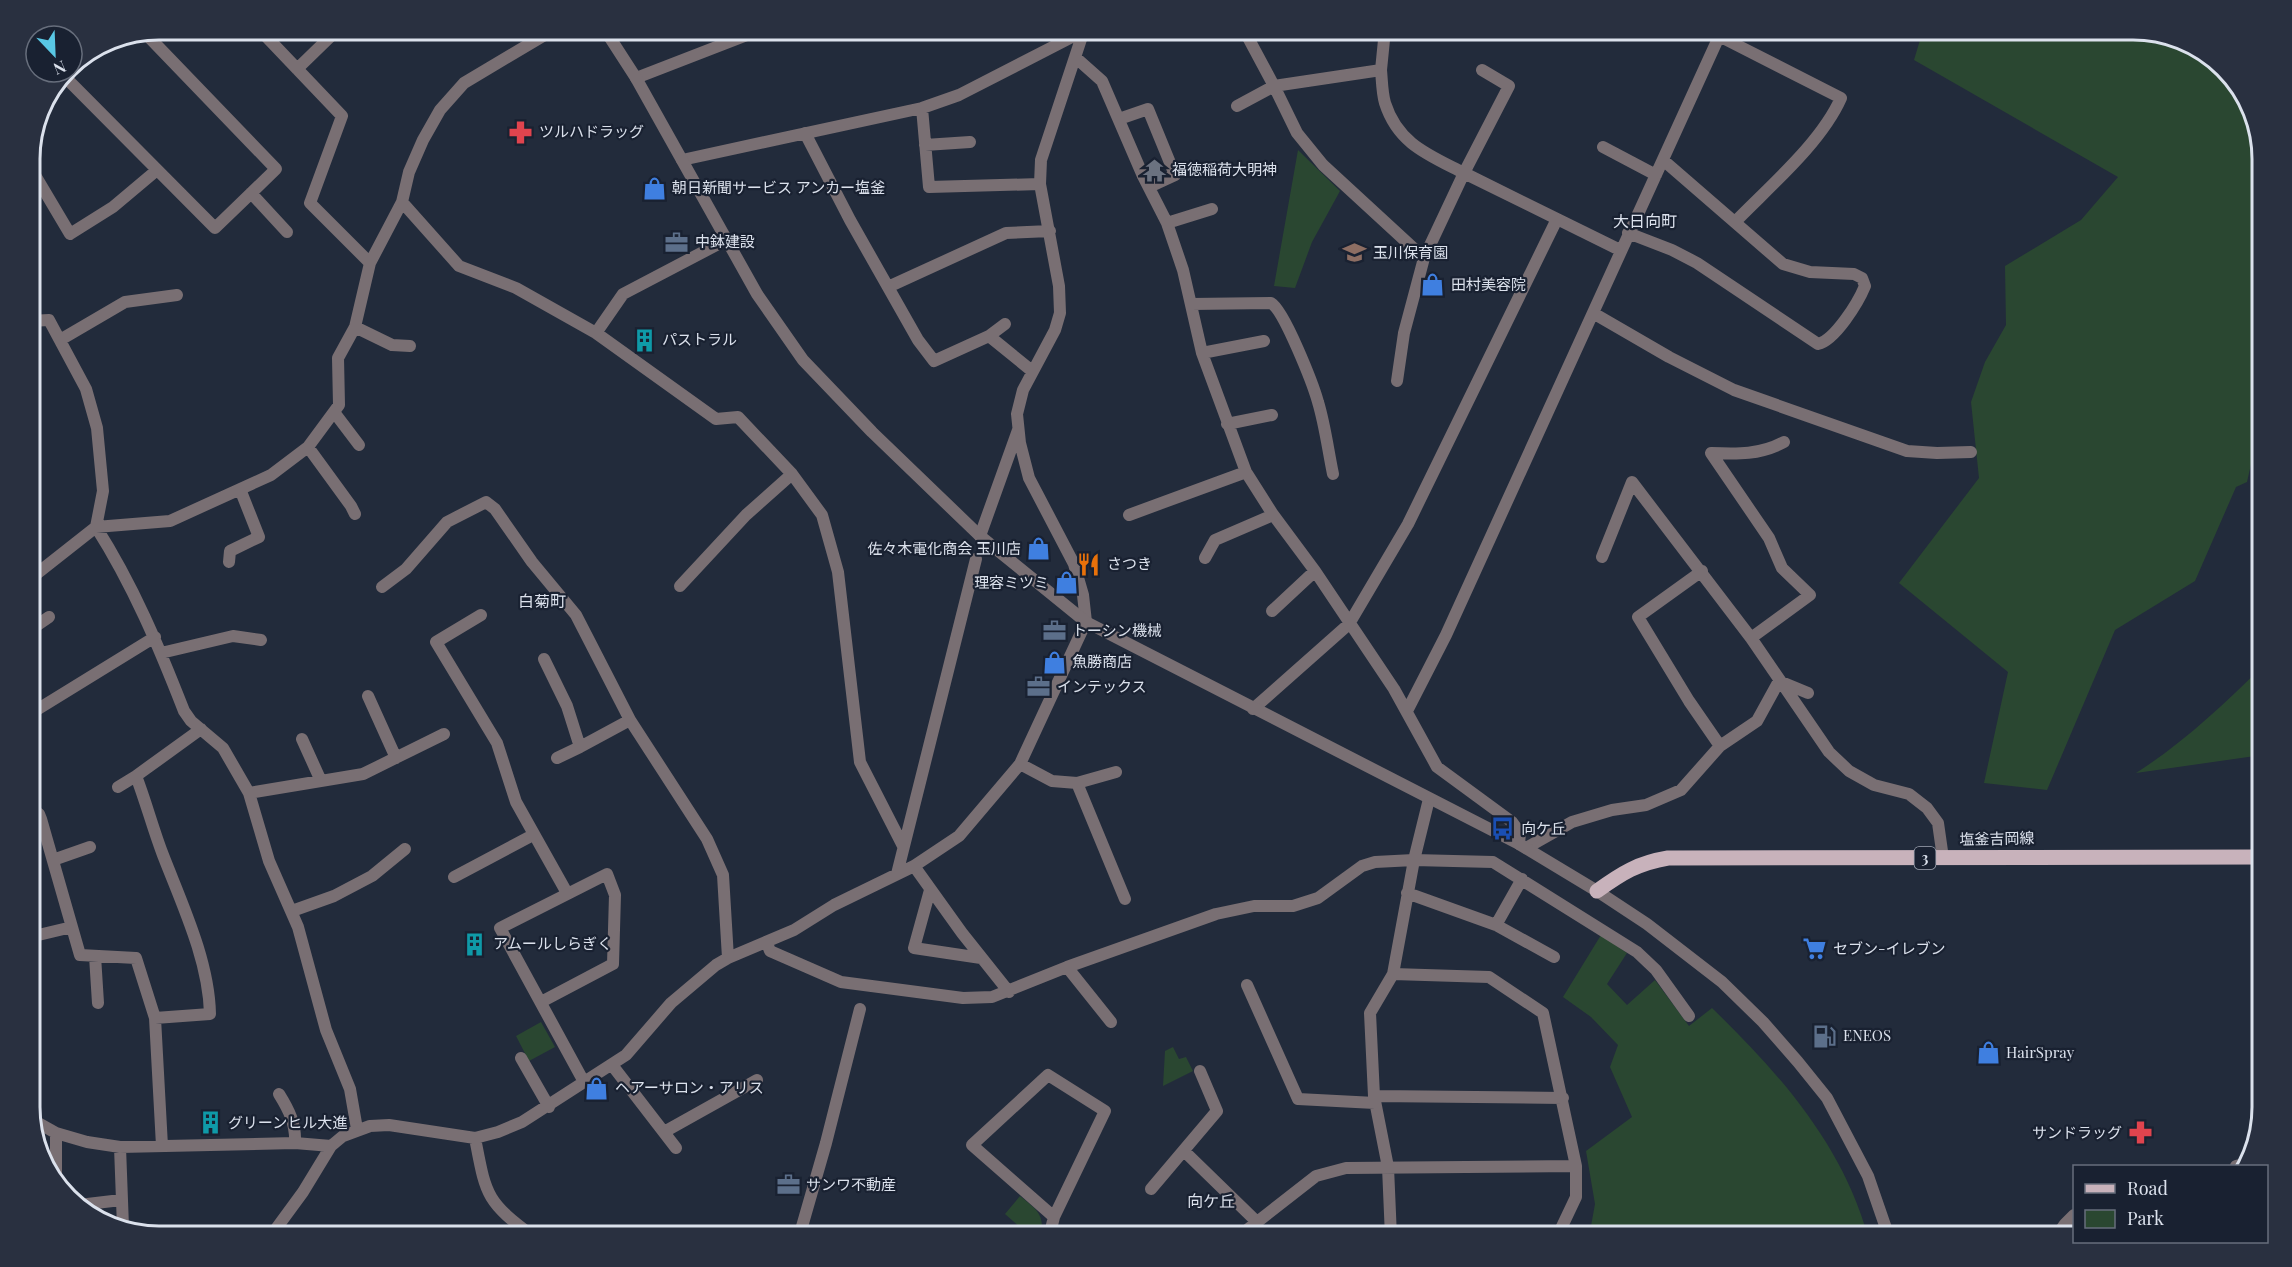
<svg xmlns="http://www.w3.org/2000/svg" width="2292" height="1267" viewBox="0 0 2292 1267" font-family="'Playfair Display','Noto Sans JP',serif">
  <rect width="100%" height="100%" fill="#222b3b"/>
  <!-- green -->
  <path fill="#2a4731" d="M 1923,30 L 2133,30 L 2197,47 L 2240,88 L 2259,143 L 2257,148 L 2261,306 L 2259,429 L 2247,482 L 2236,487 L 2195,581 L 2115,630 L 2047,790 L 1984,783 L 2008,672 L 1899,583 L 1979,478 L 1971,402 L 1985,362 L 2006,325 L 2005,266 L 2081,220 L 2118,177 L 1914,60 Z
    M 1298,150 L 1340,191 L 1312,242 L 1295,288 L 1274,286 Z
    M 2262,667 L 2262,755 L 2136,773 C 2183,743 2222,706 2262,667 Z
    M 1601,935 L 1627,953 L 1607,984 L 1627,1005 L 1655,980 L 1689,1026 L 1712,1008 C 1779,1073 1843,1145 1868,1237 L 1589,1237 L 1595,1204 L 1586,1151 L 1632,1117 L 1610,1067 L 1618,1045 L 1591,1017 L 1563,997 Z
    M 541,1022 L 555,1047 L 529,1061 L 516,1036 Z
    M 1173,1047 L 1179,1059 L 1186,1057 L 1193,1071 L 1163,1086 L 1165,1051 Z
    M 1020,1196 C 1037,1210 1045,1214 1041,1237 L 1031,1237 L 1005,1214 Z"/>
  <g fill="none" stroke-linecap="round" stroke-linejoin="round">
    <!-- minor -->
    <path stroke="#796f73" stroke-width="12" d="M 260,30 L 342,116 L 310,203 L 370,263
      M 1244,30 L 1274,86 L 1381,70 L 1385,30
      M 1701,30 L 1719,36 L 1841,98 C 1821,143 1770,186 1735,222
      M 1075,57 L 1102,81 L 1143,176 L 1167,223 L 1183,270 L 1202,353 L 1246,472 L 1272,513 L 1315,571 L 1394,689 L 1437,767 L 1512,822 L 1520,833 L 1519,844
      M 297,69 L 332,35
      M 1381,70 C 1382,80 1382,93 1385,103 C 1398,144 1429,155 1464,173 L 1509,86 L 1482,70
      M 63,75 L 215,228 L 276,169 L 145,33
      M 636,78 L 760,30
      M 1237,106 L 1274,86 L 1297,133 L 1323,165 L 1424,258 L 1404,333 L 1397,381
      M 922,108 L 929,187 L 1040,184
      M 1119,119 L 1148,109 L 1175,175 L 1149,187
      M 805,133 L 850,220 L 918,340 L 934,361 L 989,336 L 1032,371
      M 925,145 L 970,142
      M 1603,147 L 1656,175
      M 682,160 L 922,108 L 959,95 L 1070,38 L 1079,30
      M 30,170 L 32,170 L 70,234 L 113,207 L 157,170
      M 251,193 L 287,232
      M 402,202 L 459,266 L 516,288 L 596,333 L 716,419 L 738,417 L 792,474 L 822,515 L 838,572 L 860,762 L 903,846
      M 1167,223 L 1212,209
      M 1628,233 L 1672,250 L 1697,263 L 1818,344 C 1835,340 1858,303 1865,286 L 1862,278 L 1854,274 L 1810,272 L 1783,264 L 1663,160
      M 1424,258 L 1464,173 L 1620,250
      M 888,287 L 1006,233 L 1050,231
      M 1191,304 L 1271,303 C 1284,310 1313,384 1318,402 C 1325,425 1328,450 1333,474
      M 1593,313 L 1669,357 L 1734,390 L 1907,451 L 1937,453 L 1971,452
      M 30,321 L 49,320 L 86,389 L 97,428 L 103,491 L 96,527 L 30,579
      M 355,327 L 392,345 L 410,346
      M 596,333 L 623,294 L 726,240
      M 989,336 L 1005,324
      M 60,340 L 125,302 L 177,295
      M 1202,353 L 1264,341
      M 334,412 L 359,445
      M 1227,424 L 1272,415
      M 308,447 L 351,506 L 355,514
      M 1129,515 L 1246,472
      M 980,536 L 1018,430
      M 1602,557 L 1632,482 L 1751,638 L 1829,752 L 1849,771 L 1874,785 L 1909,794 L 1927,808 L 1938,823 L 1943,858
      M 1205,558 L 1215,540 L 1273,515
      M 229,562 L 230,551 L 259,537 L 240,489
      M 1702,571 L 1638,617 L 1689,701 L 1720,746
      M 680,586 L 746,515 L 792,474
      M 382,587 L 406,569 L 447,522 L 486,502 L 495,509 L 532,562 L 576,615 L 630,720 L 707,839 L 723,875 L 728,958
      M 1272,611 L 1315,571
      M 481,615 L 436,642 L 497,743 L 516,802 L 567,893
      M 30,630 L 49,617
      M 1751,638 L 1810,595 L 1782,568 L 1769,538 L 1711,453 C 1737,454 1760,455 1784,442
      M 161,653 L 233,636 L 261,640
      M 544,659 L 567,706 L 580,747 L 630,720
      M 368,696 L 396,758
      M 1253,709 L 1349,624 L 1408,524 L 1557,219
      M 1407,711 L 1446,635 L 1722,30
      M 30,714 L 155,637
      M 302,739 L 321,781
      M 557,758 L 580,747
      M 1020,764 L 1052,781 L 1077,783 L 1125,899
      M 1077,783 L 1116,772
      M 118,787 L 136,776
      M 249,793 L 363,774 L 444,734
      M 30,808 L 39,814 L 41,819 L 80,955 L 136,958 L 155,1018 L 162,1146
      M 30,831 L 41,819
      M 1526,848 L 1572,822 L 1612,810 L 1646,805 L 1681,790 L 1720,746 L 1757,721 L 1779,681 L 1808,693
      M 53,860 L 90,847
      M 914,866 L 962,933 L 1009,992
      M 897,874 L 976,559
      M 454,877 L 533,835
      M 930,890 L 914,948 L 981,958
      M 1407,893 L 1496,925 L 1522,879
      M 292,911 L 334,896 L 372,876 L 405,849
      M 1496,925 L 1554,957
      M 30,937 L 72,927
      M 767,943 L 770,951 L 841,982 L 963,998 L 992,997 L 1067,967 L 1216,914 L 1254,906 L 1293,906 L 1318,898 L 1362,866 L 1375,862 L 1414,860 L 1493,862 L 1637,952 L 1656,970 L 1689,1016
      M 95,956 L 98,1003
      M 1067,967 L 1111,1022
      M 1393,974 L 1489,977 L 1543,1013 L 1576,1166 L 1576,1197 L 1557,1237
      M 1247,985 L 1298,1099 L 1375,1103
      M 541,1002 L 613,964 L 615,895 L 607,874 L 500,928 L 584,1082
      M 155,1018 L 210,1014 C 209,961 182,904 163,855 C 153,829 146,802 136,776 L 201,729
      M 521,1058 L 549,1107
      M 612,1065 L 676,1148
      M 279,1094 C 289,1110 296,1124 295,1143
      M 1374,1096 L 1563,1098
      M 31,1119 L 56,1133 L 87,1142 L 120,1147 L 295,1143 L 331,1146
      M 357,1129 L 350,1089 L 326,1030 L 298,927 L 269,861 L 249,793 L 223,748 L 191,721 L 184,711 C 159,647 133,585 96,527 L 170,521 L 271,475 L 308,447 L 339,405 L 338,358 L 355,327 L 370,263 L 402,202 L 409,172 L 423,140 L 440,110 L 464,83 L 553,30
      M 664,1132 L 757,1080
      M 56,1133 L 56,1175
      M 475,1138 C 486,1195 485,1201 534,1237
      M 120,1147 L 123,1227
      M 1184,1151 L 1257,1222
      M 1151,1189 L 1217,1111 L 1200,1071
      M 79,1205 L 121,1200
      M 1391,1236 L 1557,1236
      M 270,1237 L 303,1192 L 331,1146 L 343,1136 L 370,1126 L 389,1125 L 475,1138 L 498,1132 L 522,1122 L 626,1055 L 671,1003 L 716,965 L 728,958 L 794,930 L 834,905 L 914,866 L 959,836 L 1020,764 L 1086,622 L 1083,595 L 1074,564 L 1029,478 L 1020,443 L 1017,414 L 1023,390 L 1055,330 L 1060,313 L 1059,286 L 1040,184 L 1041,160 L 1084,30
      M 799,1237 L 826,1143 L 860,1009
      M 1049,1237 L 1054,1217 L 1105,1111 L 1048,1075 L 972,1145 L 1054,1217
      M 1238,1237 L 1316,1176 L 1346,1168 L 1576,1166
      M 1391,1237 L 1388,1167 L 1374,1096 L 1370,1013 L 1393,974 L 1414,860 L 1429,799"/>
    <!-- tertiary -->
    <path stroke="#796f73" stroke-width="12" d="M 605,30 L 636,78 L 757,294 L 803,360 L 872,432 L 980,536 L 1086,622 L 1519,844 L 1597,891 L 1647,924 L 1722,982 L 1763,1022 L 1798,1062 L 1827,1098 L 1868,1176 L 1889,1237
      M 2236,1166 L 2247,1163
      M 2056,1237 L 2065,1224 L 2074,1215"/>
    <!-- primary -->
    <path stroke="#c8b2bb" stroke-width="15" d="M 1597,891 C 1622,873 1638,863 1668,858 L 2262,857"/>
  </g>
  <!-- icons -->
  <defs>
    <symbol id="pharmacy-bare" viewBox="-9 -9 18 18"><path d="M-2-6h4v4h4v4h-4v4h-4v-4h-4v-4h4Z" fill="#e0444e" stroke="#192131" stroke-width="2.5" paint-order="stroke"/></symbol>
    <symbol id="temple-bare" viewBox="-9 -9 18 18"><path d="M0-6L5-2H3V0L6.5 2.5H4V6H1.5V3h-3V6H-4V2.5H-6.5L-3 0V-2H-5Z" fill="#6b7280" stroke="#192131" stroke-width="2.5" paint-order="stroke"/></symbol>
    <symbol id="shop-bare" viewBox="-9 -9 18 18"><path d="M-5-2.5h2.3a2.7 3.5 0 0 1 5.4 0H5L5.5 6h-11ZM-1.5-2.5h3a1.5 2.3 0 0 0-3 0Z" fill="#3f7fe0" stroke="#192131" stroke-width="2.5" paint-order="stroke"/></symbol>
    <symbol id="office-bare" viewBox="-9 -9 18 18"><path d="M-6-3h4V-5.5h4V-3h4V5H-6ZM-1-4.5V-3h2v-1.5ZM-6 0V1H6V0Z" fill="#5c6f8a" stroke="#192131" stroke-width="2.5" paint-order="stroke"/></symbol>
    <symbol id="school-bare" viewBox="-9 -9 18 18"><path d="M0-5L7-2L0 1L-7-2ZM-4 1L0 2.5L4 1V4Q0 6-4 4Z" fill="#8d6e63" stroke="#192131" stroke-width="2.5" paint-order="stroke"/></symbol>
    <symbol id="building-bare" viewBox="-9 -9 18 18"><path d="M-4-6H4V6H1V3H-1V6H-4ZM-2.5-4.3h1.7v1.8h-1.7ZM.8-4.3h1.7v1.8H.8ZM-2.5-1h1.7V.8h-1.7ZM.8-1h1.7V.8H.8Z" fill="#0f9aa8" stroke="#192131" stroke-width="2.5" paint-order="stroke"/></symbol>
    <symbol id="restaurant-bare" viewBox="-9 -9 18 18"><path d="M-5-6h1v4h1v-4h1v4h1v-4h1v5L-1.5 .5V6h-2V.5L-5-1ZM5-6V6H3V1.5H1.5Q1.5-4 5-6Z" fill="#e8710a" stroke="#192131" stroke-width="2.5" paint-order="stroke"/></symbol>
    <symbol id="bus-bare" viewBox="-9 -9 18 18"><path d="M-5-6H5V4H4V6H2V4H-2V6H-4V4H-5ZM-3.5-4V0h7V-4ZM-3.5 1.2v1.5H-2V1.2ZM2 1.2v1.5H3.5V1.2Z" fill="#1a4fb4" stroke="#192131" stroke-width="2.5" paint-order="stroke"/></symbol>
    <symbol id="supermarket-bare" viewBox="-9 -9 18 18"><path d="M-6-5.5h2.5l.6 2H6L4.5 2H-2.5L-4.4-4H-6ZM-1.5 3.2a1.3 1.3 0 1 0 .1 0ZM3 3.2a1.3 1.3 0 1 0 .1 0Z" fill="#3f7fe0" stroke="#192131" stroke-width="2.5" paint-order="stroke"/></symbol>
    <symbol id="fuel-bare" viewBox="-9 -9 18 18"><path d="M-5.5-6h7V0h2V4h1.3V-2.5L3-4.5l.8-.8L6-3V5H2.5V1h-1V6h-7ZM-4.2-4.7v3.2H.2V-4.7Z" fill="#5c6f8a" stroke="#192131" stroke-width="2.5" paint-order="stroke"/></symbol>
  </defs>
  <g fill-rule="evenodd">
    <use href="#pharmacy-bare" x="504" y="116" width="33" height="33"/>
    <use href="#temple-bare" x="1138" y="154" width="33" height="33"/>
    <use href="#shop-bare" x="638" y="172" width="33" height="33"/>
    <use href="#office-bare" x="660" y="226" width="33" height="33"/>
    <use href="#school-bare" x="1338" y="236" width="33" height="33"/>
    <use href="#shop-bare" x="1416" y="268" width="33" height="33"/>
    <use href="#building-bare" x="628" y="324" width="33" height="33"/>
    <use href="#shop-bare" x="1022" y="532" width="33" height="33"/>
    <use href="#restaurant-bare" x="1072" y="548" width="33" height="33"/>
    <use href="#shop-bare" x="1050" y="566" width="33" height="33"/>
    <use href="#office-bare" x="1038" y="614" width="33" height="33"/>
    <use href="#shop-bare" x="1038" y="646" width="33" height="33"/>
    <use href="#office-bare" x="1022" y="670" width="33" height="33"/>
    <use href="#bus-bare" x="1486" y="812" width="33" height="33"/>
    <use href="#building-bare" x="458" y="928" width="33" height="33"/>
    <use href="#supermarket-bare" x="1798" y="932" width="33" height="33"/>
    <use href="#fuel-bare" x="1808" y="1020" width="33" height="33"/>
    <use href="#shop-bare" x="1972" y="1036" width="33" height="33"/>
    <use href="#shop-bare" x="580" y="1072" width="33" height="33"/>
    <use href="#building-bare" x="194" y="1106" width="33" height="33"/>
    <use href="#pharmacy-bare" x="2124" y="1116" width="33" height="33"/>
    <use href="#office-bare" x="772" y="1168" width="33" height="33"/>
  </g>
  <g text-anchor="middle" stroke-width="4.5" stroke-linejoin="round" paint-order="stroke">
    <!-- shield labels -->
    <rect fill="#192131" stroke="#a1a7b4" stroke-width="1.5" x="1914.5" y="847" width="21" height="22" rx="4.5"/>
    <g font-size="14" font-weight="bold" fill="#dbe1ec">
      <text x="1925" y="863">3</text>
    </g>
    <!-- poi labels -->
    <g font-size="15" fill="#dbe1ec" stroke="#192131" text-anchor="start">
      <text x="539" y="137">ツルハドラッグ</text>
      <text x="1172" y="175">福徳稲荷大明神</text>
      <text x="672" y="193">朝日新聞サービス アンカー塩釜</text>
      <text x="695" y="247">中鉢建設</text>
      <text x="1373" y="258">玉川保育園</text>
      <text x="1451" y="290">田村美容院</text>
      <text x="662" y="345">パストラル</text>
      <text x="1021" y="554" text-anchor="end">佐々木電化商会 玉川店</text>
      <text x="1107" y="569">さつき</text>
      <text x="1049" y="588" text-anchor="end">理容ミツミ</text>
      <text x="1072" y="636">トーシン機械</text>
      <text x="1072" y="667">魚勝商店</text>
      <text x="1057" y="692">インテックス</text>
      <text x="1521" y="834">向ケ丘</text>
      <text x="493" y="949">アムールしらぎく</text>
      <text x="1833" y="954">セブン-イレブン</text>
      <text x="1843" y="1041">ENEOS</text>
      <text x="2006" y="1058">HairSpray</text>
      <text x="615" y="1093">ヘアーサロン・アリス</text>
      <text x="228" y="1128">グリーンヒル大進</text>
      <text x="2122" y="1138" text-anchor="end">サンドラッグ</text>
      <text x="806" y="1190">サンワ不動産</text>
    </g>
    <!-- street labels -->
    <g font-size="15" fill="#dbe1ec" stroke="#192131">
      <text transform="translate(1997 839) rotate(-1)" y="5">塩釜吉岡線</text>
    </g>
    <!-- neighbourhood labels -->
    <g font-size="16" fill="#dbe1ec" stroke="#192131">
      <text x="1645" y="227">大日向町</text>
      <text x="542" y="607">白菊町</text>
      <text x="1211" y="1207">向ケ丘</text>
    </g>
  </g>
  <!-- crop -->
  <path d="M0 0H2292V1267H0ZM159 40H2133A119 119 0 0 1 2252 159V1107A119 119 0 0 1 2133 1226H159A119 119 0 0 1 40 1107V159A119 119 0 0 1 159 40Z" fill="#293040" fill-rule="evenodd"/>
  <path fill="none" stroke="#dbe1ec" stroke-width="3" d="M159 40H2133A119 119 0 0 1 2252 159V1107A119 119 0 0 1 2133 1226H159A119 119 0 0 1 40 1107V159A119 119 0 0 1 159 40Z"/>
  <!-- legend -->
  <rect x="2073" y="1165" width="195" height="78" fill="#192131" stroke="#676e7c" stroke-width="1.5"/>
  <rect x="2085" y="1184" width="30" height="9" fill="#c8b2bb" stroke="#676e7c" stroke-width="1.5"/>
  <text x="2127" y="1195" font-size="18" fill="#dbe1ec">Road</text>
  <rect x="2085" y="1210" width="30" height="18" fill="#2a4731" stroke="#676e7c" stroke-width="1.5"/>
  <text x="2127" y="1225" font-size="18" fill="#dbe1ec">Park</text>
  <!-- north arrow -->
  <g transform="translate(54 54) rotate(157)"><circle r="28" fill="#192131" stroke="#676e7c" stroke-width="1.5"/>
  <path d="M0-4.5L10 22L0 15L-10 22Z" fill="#59c8e5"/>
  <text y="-9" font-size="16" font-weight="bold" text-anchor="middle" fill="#dbe1ec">N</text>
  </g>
</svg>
